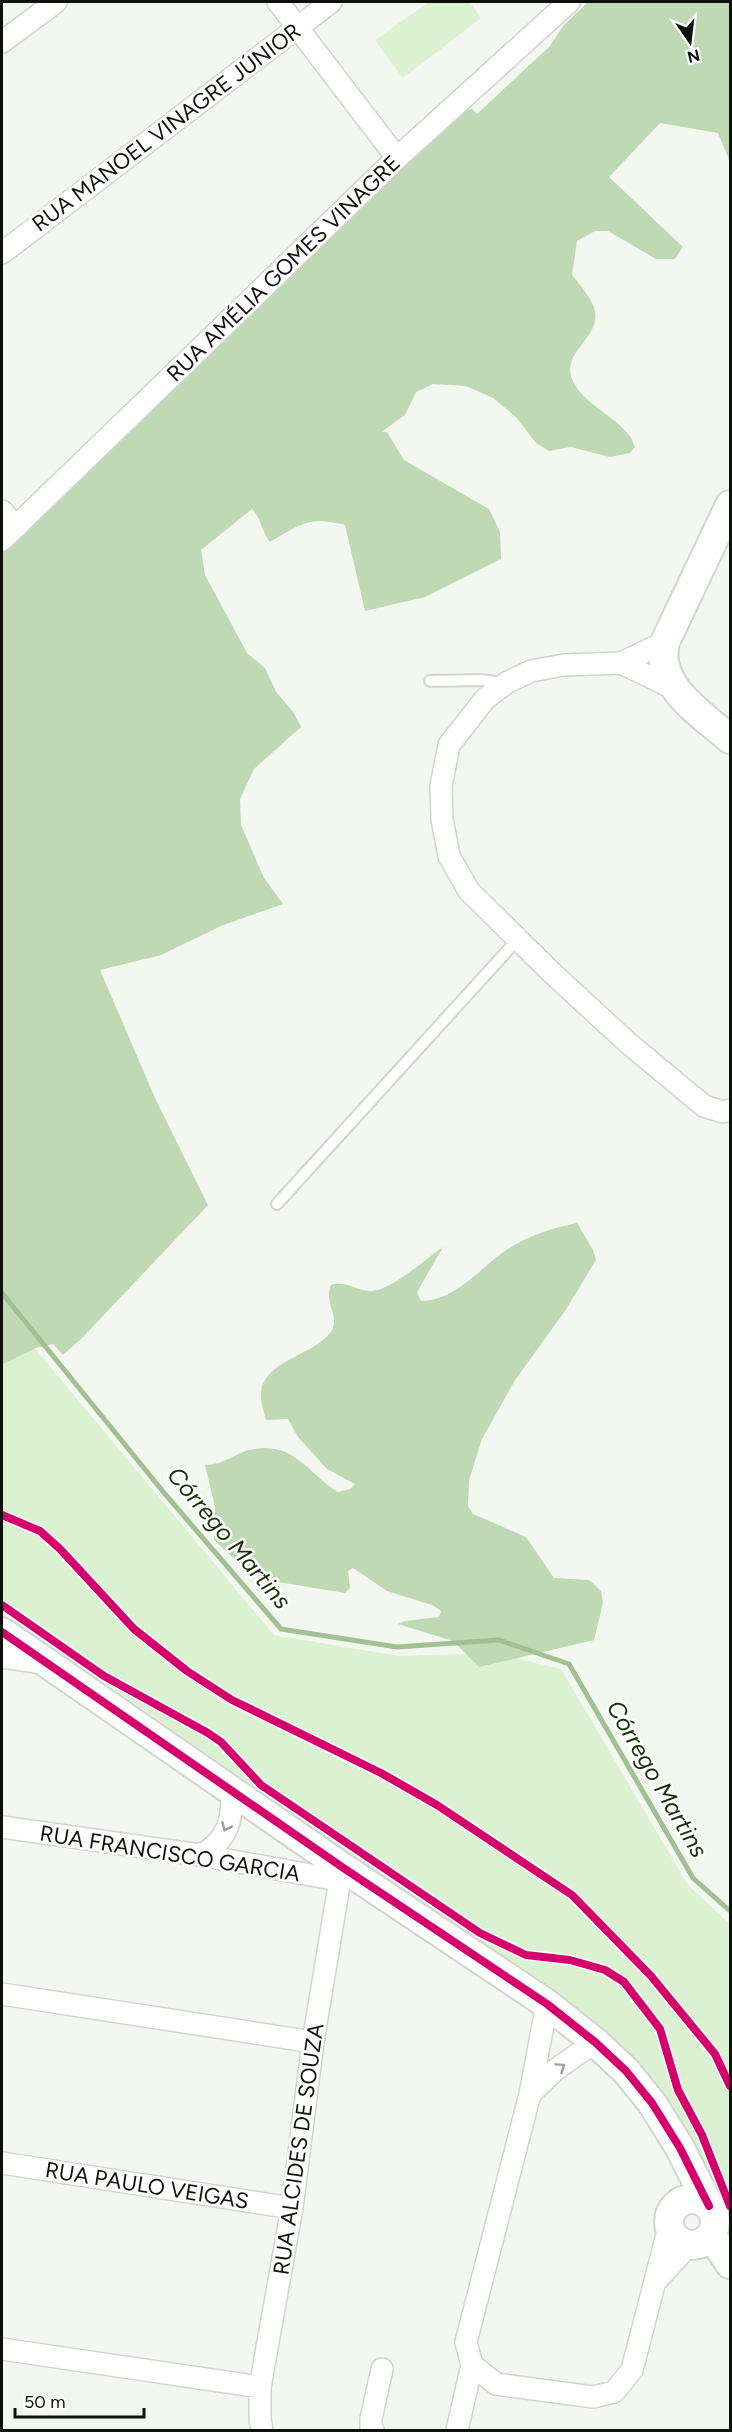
<svg xmlns="http://www.w3.org/2000/svg" width="732" height="2432" viewBox="0 0 732 2432" font-family="Figtree,sans-serif">
  <rect width="100%" height="100%" fill="#f2f8f0"/>
  <!-- green -->
  <path fill="#dbf1d2" d="M 429,2 L 470,2 L 481,18 L 403,78 L 375,40 Z
    M 2,1309 L 274,1635 L 398,1656 L 495,1653 L 561,1669 L 688,1885 L 730,1924 L 730,2254 L 699,2177 L 652,2093 L 453,1925 L 2,1611 Z"/>
  <!-- forest -->
  <path fill="#bed9b4" d="M 588,2 L 730,2 L 730,162 L 718,133 L 660,123 L 609,177 L 683,247 L 675,259 L 656,259 L 608,231 L 595,231 L 577,241 L 572,275 C 579,284 589,295 593,305 C 606,335 564,348 571,376 C 578,401 614,415 629,435 C 632,438 633,444 635,447 L 630,453 L 610,457 L 571,447 L 549,451 L 536,443 L 516,417 L 493,398 L 466,386 L 433,384 L 416,392 L 405,415 L 381,432 L 387,432 L 404,460 L 489,509 L 500,532 L 501,559 L 425,597 L 365,611 L 345,525 C 308,516 301,524 270,542 C 261,531 262,519 252,509 L 201,550 L 205,575 L 247,653 L 265,668 L 276,692 L 294,713 L 301,727 L 254,769 L 240,799 L 241,825 L 264,878 L 283,904 L 221,926 L 161,955 L 100,970 L 155,1098 L 208,1205 L 83,1337 L 63,1355 L 53,1344 L 36,1348 L 3,1364 L 2,534 L 463,110 L 472,109 L 477,114 L 550,46 L 563,26 Z
    M 577,1223 L 593,1250 L 596,1260 L 565,1311 L 515,1380 L 482,1439 L 469,1480 L 468,1506 L 473,1514 L 526,1537 L 554,1578 L 589,1580 L 601,1591 L 603,1603 L 594,1640 L 479,1667 L 453,1641 L 398,1624 L 405,1621 L 439,1617 L 441,1611 L 432,1605 L 387,1591 L 353,1568 L 348,1571 L 350,1588 L 345,1593 L 266,1580 L 242,1566 L 214,1540 L 215,1507 L 205,1465 C 224,1465 236,1452 254,1449 C 295,1442 308,1474 338,1492 L 350,1489 L 355,1484 L 327,1469 L 298,1437 L 288,1419 L 266,1420 C 264,1412 260,1401 261,1392 C 265,1360 312,1356 330,1333 C 342,1318 323,1304 331,1285 C 346,1280 357,1291 372,1291 C 391,1290 426,1259 443,1247 L 417,1292 L 421,1301 C 457,1301 483,1264 511,1247 C 532,1234 554,1228 577,1223 Z"/>
  <g fill="none" stroke-linecap="round" stroke-linejoin="round">
    <!-- stream -->
    <path stroke="#a1c194" stroke-width="5" d="M 2,1293 L 165,1494 L 281,1629 L 397,1647 L 499,1640 L 569,1664 L 693,1878 L 730,1911"/>
    <defs>
      <path id="lane" d="M 430,681 L 480,680 L 505,683
        M 277,1204 L 518,939"/>
      <path id="street" d="M 278,2 L 397,158
        M 2,42 L 56,2
        M 2,253 L 331,2
        M 2,511 L 16,527
        M 2,540 L 397,158 L 569,2
        M 621,663 L 665,642
        M 673,688 L 621,663 L 564,665 L 531,671 L 506,683 L 485,699 L 449,745 L 441,786 L 442,819 L 449,856 L 469,891 L 551,972 L 627,1042 L 704,1106 L 723,1112 L 730,1110
        M 2,1657 L 44,1663
        M 2,1827 L 200,1855 L 338,1880
        M 200,1855 C 228,1842 234,1817 231,1789
        M 2,1994 L 313,2042
        M 547,2004 L 530,2094 L 466,2342 L 472,2365 L 496,2384 L 593,2397 L 614,2392 L 632,2370 L 670,2223
        M 530,2094 L 555,2070 L 595,2042
        M 2,2163 L 292,2208
        M 657,2280 L 690,2244
        M 2,2349 L 260,2387
        M 262,2430 L 260,2419 L 260,2387 L 292,2208 L 313,2042 L 342,1867
        M 373,2430 L 371,2429 L 371,2419 L 382,2369
        M 457,2430 L 472,2365"/>
      <path id="secondary" d="M 730,505 L 665,642 C 654,686 702,714 730,739
        M 2,1632 L 342,1867 L 547,2004 L 595,2042 L 626,2071 L 652,2103 L 680,2148 L 709,2206
        M669 2222a23 23 0 1 1 46 0a23 23 0 1 1-46 0Z
        M 711,2235 L 730,2264"/>
    </defs>
    <!-- lane casing -->
    <use href="#lane" stroke="#d1d5cf" stroke-width="14"/>
    <!-- street casing -->
    <use href="#street" stroke="#d1d5cf" stroke-width="24"/>
    <!-- secondary casing -->
    <use href="#secondary" stroke="#d1d5cf" stroke-width="32"/>
    <!-- lane -->
    <use href="#lane" stroke="#fdfefd" stroke-width="10"/>
    <!-- street -->
    <use href="#street" stroke="#fdfefd" stroke-width="21"/>
    <!-- secondary -->
    <use href="#secondary" stroke="#fdfefd" stroke-width="28"/>
    <defs>
      <path id="cycleway" d="M 2,1515 L 40,1531 L 60,1549 L 134,1629 L 187,1671 L 232,1700 L 381,1773 L 437,1805 L 572,1895 L 651,1976 L 715,2054 L 730,2086
        M 2,1605 L 104,1676 L 208,1733 L 221,1742 L 261,1785 L 480,1933 L 526,1955 L 570,1960 L 605,1970 L 624,1982 L 660,2029 L 678,2090 L 702,2135 L 730,2206
        M 2,1632 L 342,1867 L 547,2004 L 595,2042 L 626,2071 L 652,2103 L 680,2148 L 709,2206"/>
    </defs>
    <!-- cycleway casing -->
    <use href="#cycleway" stroke="#fff" stroke-width="11"/>
    <!-- cycleway -->
    <use href="#cycleway" stroke="#d6006c" stroke-width="8"/>
  </g>
  <!-- one-way arrows -->
  <defs><path id="oneway-chevron" d="M-2-3.5L2.5 0L-2 3.5" fill="none" stroke-width="1.6" stroke-linecap="round" stroke-linejoin="round" transform="scale(1.5)"/></defs>
  <g stroke="#9d9f9d">
    <use href="#oneway-chevron" transform="translate(226 1827) rotate(114)"/>
    <use href="#oneway-chevron" transform="translate(561 2067) rotate(-34)"/>
  </g>
  <g text-anchor="middle" stroke-width="5" stroke-linejoin="round" paint-order="stroke">
    <!-- street labels -->
    <g font-size="22" fill="#0d110c" stroke="#fff">
      <text transform="translate(166 127) rotate(-37)" y="8">RUA MANOEL VINAGRE JÚNIOR</text>
      <text transform="translate(283 268) rotate(-44)" y="8">RUA AMÉLIA GOMES VINAGRE</text>
      <text transform="translate(170 1853) rotate(9)" y="8">RUA FRANCISCO GARCIA</text>
      <text transform="translate(298 2149) rotate(-82)" y="8">RUA ALCIDES DE SOUZA</text>
      <text transform="translate(147 2185) rotate(9)" y="8">RUA PAULO VEIGAS</text>
    </g>
    <!-- water labels -->
    <g font-size="24" font-style="italic" fill="#153106" stroke="#fff">
      <text transform="translate(229 1538) rotate(50)" y="8">Córrego Martins</text>
      <text transform="translate(657 1779) rotate(60)" y="8">Córrego Martins</text>
    </g>
  </g>
  <!-- border -->
  <rect width="732" height="2432" fill="none" stroke="#0d110c" stroke-width="6"/>
  <!-- north arrow -->
  <g transform="translate(690 42) rotate(166)" stroke="#ffffff" stroke-width="4.5" paint-order="stroke">
  <path d="M0-4.5L10 22L0 15L-10 22Z" fill="#0d110c"/>
  <text y="-9" font-size="16" font-weight="bold" text-anchor="middle" fill="#0d110c">N</text>
  </g>
  <!-- scale -->
  <path d="M15 2408v9h129v-9" fill="none" stroke="#0d110c" stroke-width="3"/>
  <text x="24" y="2408" font-size="18" fill="#0d110c" stroke="#ffffff" stroke-width="4.5" paint-order="stroke">50 m</text>
</svg>
